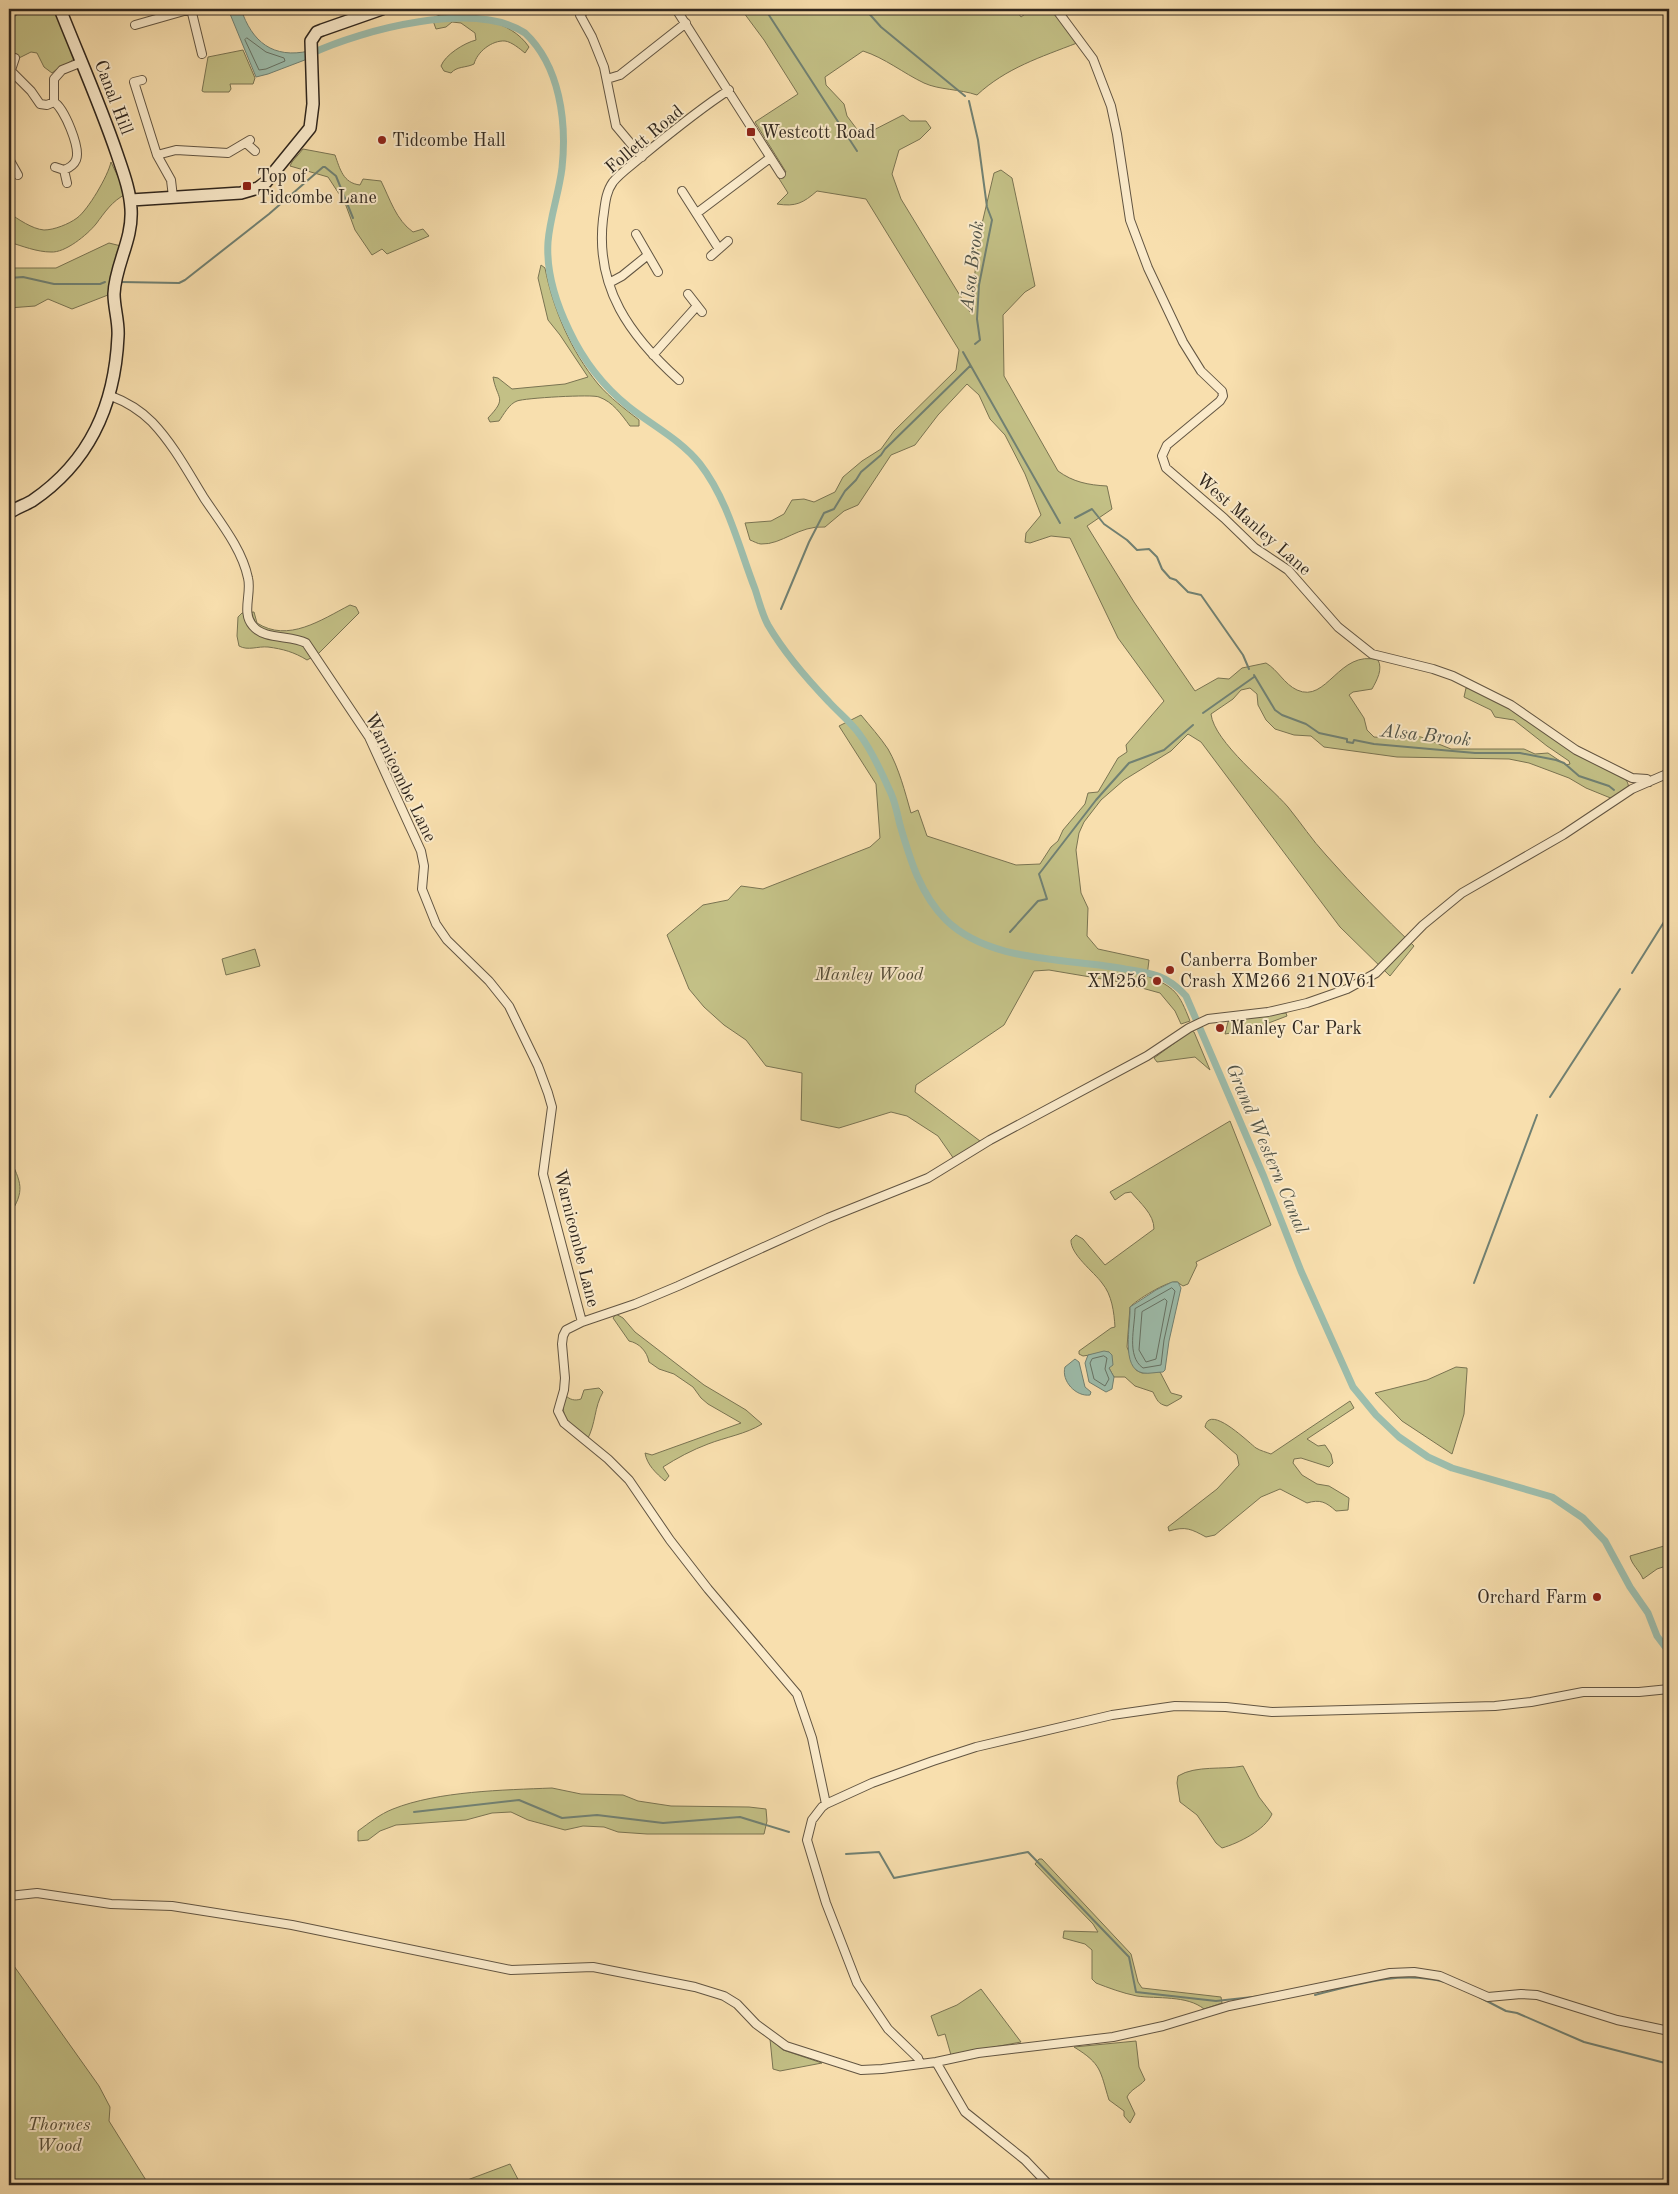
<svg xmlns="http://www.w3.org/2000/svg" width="1678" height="2194" viewBox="0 0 1678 2194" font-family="'Old Standard TT',serif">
  <rect width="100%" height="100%" fill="#f8dfae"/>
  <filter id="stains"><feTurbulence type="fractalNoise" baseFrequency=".004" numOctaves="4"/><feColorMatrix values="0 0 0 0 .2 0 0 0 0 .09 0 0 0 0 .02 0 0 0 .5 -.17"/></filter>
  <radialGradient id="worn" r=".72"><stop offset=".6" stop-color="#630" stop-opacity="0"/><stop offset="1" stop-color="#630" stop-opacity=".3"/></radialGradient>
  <!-- green -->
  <path fill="#c3c086" stroke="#7a7452" d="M 26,9 L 55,9 L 74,54 L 74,59 C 67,65 58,67 52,73 L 44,67 L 37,53 L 31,52 L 19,58 L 19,56 L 13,54 L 14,49 L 9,39 L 9,20 Z
    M 741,9 L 1015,9 L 1021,17 L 1032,9 L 1053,9 L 1077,43 C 1041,57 1006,68 977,95 C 960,89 939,90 924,83 C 903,73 885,58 863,51 L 825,77 L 826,85 L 844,104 L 847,116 L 862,136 L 903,115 L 910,121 L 926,121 L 931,128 L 920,139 L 899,150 L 892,174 L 901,199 L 970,312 L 980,232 L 994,173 L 1001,170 L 1012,178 L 1035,286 L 1025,292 L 1003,315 L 1004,376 L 1058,471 C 1073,482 1088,485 1107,486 L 1112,509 L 1087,526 L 1134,602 L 1195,691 L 1218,678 L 1229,679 L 1242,668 L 1266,663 C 1278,670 1284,684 1297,690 C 1327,704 1339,649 1378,660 C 1383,669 1377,680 1372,689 L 1353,692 L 1349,695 L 1364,718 L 1367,730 L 1374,737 L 1387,738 L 1406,735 L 1421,737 L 1451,749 L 1524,749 L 1535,754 L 1548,753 L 1566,765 L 1570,764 L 1569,761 L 1547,746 L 1514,720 L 1495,717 L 1491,710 L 1464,697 L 1466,688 L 1471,688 L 1508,707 L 1620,774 C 1625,778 1630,783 1628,790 L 1613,799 L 1586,788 L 1569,778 L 1529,763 L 1509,759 L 1397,757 L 1324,747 L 1311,736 L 1294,735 L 1275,729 L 1266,720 L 1258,705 L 1257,694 L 1250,688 L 1241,690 L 1233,699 L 1211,714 C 1214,742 1269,785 1288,807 C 1301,823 1312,840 1326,855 C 1354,887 1384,917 1414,946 L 1390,976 L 1340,927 L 1201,742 L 1188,734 L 1171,751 L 1124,780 L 1101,800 L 1084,822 L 1079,833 L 1076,850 L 1081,893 L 1088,908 L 1087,936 L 1098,949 L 1149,960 L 1147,976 C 1175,987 1179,993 1190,1021 L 1181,1024 L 1175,1011 L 1160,993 L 1120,982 L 1049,970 L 1034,971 L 1004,1025 L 916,1085 L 915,1092 L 980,1141 L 954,1159 L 938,1136 L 907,1116 L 891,1112 L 839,1128 L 801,1120 L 802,1073 L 766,1066 L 746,1040 L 724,1025 L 704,1007 L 689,989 L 667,935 L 703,905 L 728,900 L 741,886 L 763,889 L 870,847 L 880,838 L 876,784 L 839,726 L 861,715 C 870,726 880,737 888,749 C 899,768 905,792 911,813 L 918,810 L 927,836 L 1016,865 L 1040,864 L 1051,847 L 1058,841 L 1063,830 L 1085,804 L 1088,793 L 1098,792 L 1118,758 L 1127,752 L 1126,745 L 1164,701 L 1118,638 L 1070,538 L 1051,536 L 1030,543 L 1025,542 L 1026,533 L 1041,515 L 1025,474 L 1005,435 L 990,419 L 979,395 L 967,384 L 938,415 L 915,445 L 891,455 L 858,505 L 844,511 L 825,527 C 799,525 782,545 761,544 C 758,544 753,541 750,540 L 745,523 L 771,521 L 784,514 L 792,500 L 804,499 L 814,502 L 835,492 L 843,477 L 862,461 L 881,449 L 894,431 L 956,370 L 959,350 L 866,199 L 817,191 C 803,203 796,207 777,204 L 788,193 L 778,177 L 786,172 L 755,122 L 798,94 L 764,40 Z
    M 440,15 C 471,16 510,19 529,47 L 525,53 C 520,49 512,42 505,41 C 492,40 477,52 474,64 C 466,68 457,66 451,73 L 444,71 L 441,66 C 445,55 464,43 476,40 L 475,33 L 461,23 L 452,22 L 446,27 L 436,29 L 432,18 Z
    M 243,50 L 255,78 L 253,84 L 230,84 L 231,89 L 229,92 L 204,92 L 202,91 L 208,57 Z
    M 303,149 L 335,155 C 340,169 343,183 360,185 L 363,179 L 381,181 C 390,199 396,220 413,232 L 423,229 L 429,236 L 387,254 L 382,249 L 372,255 L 355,230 L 345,203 L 328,177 L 290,166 L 292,162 Z
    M 111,162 L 126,194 C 112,201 105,212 96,224 C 87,235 65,253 51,252 C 37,252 22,246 9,242 L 9,213 C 18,219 32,229 44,230 C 54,230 69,224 77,218 C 88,210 108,176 111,162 Z
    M 109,243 L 121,246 L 108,295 L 72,309 L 48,299 L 35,306 L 9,308 L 9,268 L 56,268 Z
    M 541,265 L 545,268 C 553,309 571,351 598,384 C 610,398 625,409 639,420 L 639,426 L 630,426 C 621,414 613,402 599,397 C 593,394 524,398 517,401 C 509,404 504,414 499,421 L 490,422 L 488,418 C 508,397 497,400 493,377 L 498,378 L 512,389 L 565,384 L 588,377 L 560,335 L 548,320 L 538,278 Z
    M 350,605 L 356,607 L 359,613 L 318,654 L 307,660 C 294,652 283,649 268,647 C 258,646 248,651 239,646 L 237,636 L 238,617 L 242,613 L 254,612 L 257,623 C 288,643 321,620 350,605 Z
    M 255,949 L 260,966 L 226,975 L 222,959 Z
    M 1286,1013 L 1287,1016 L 1253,1029 L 1225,1034 L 1229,1018 Z
    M 1191,1031 L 1194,1032 L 1210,1070 L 1195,1057 L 1157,1062 L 1154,1058 Z
    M 1230,1121 L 1271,1225 L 1196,1262 L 1197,1265 L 1188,1284 L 1183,1286 C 1181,1285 1179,1283 1177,1282 C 1168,1280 1135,1301 1130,1307 L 1127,1347 L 1136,1370 L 1142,1373 L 1160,1372 L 1171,1393 L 1182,1396 L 1181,1398 L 1167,1406 C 1158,1404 1157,1400 1153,1392 L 1135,1386 L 1125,1377 L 1114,1377 L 1109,1368 L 1109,1352 L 1083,1356 L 1079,1354 L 1079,1351 L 1111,1328 L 1115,1327 C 1114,1312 1112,1295 1102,1283 C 1094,1272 1070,1254 1071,1240 L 1076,1235 L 1083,1239 L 1105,1265 L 1154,1229 C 1154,1214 1140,1203 1131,1192 L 1125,1193 L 1115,1200 L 1110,1192 Z
    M 9,1156 C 21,1184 26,1189 9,1216 Z
    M 616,1314 L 623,1318 L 635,1332 L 704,1385 L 746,1410 L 762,1424 C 746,1434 726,1437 708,1444 C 692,1450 677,1458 663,1467 L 669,1476 L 665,1481 C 656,1473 647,1465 645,1453 L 652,1455 L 741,1423 L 708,1404 L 701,1398 L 693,1387 L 674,1374 L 659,1369 L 649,1362 C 647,1351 639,1343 629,1341 L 613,1318 Z
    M 1456,1367 L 1467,1368 L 1467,1371 L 1464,1414 L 1452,1454 L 1402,1421 L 1375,1393 L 1427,1380 Z
    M 599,1388 L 603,1392 C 594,1407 596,1424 587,1440 C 570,1423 559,1421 565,1395 C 570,1400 575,1401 581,1399 L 584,1390 Z
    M 1350,1401 L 1354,1408 L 1307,1439 L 1318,1446 L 1325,1445 L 1331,1454 L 1333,1463 L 1329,1467 L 1301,1458 L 1294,1459 L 1293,1463 L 1302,1475 L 1317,1484 L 1329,1486 L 1349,1498 L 1348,1510 L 1336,1511 C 1326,1502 1320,1499 1307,1503 L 1280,1489 L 1261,1497 L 1215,1535 L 1206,1537 C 1191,1529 1186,1526 1169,1531 L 1168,1527 L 1217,1489 L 1239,1465 L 1237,1455 L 1205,1427 C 1209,1403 1248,1442 1256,1448 C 1261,1451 1266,1452 1271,1454 Z
    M 1664,1546 L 1669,1547 L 1669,1565 L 1657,1569 L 1643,1579 C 1640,1571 1631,1564 1630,1556 Z
    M 1243,1766 L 1259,1797 L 1272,1814 C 1265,1830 1239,1843 1222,1848 L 1216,1843 L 1197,1815 L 1180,1802 L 1177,1783 L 1178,1776 C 1196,1765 1223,1770 1243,1766 Z
    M 552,1788 L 581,1794 L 623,1795 L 638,1801 L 671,1806 L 749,1807 L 766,1809 L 767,1821 L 764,1834 L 647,1834 L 618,1832 L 604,1827 L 583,1826 L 565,1830 L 528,1820 L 511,1812 L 492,1813 L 466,1820 L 396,1825 L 380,1831 L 368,1840 L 358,1841 L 358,1831 C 369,1823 380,1814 393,1809 C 438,1791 504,1790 552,1788 Z
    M 1039,1859 L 1042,1859 L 1131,1954 L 1138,1982 L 1142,1988 L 1221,1997 L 1222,2003 L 1204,2009 C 1187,1995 1157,1999 1137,1996 C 1122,1993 1109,1988 1096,1983 L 1092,1979 L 1092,1950 L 1085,1944 L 1063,1938 L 1064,1931 L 1098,1932 L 1093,1924 L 1035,1864 Z
    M 9,1959 L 99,2086 L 110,2107 L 109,2121 L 149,2185 L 9,2185 Z
    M 981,1989 L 1021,2042 L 951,2055 L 945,2034 L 938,2036 L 931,2016 L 957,2005 Z
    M 770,2039 L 783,2050 L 822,2063 L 780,2071 L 773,2069 Z
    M 1136,2041 L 1139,2067 L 1145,2080 C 1139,2087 1131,2089 1127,2097 L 1135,2114 L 1130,2123 L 1124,2116 L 1124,2111 L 1109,2100 C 1100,2071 1102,2064 1074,2047 Z
    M 510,2164 L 521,2185 L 454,2185 Z"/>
  <!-- water -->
  <path fill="#9dbdac" stroke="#718173" d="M 228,9 L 241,9 C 252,42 273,59 309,51 L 310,58 L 268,74 L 256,77 Z
    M 1172,1282 L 1178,1282 L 1181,1288 L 1169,1341 L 1165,1370 L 1163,1372 C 1157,1372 1149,1374 1143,1373 C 1120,1369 1131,1324 1130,1307 L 1156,1290 Z
    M 1104,1351 L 1109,1352 L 1112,1355 L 1113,1365 L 1109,1368 L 1114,1377 L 1112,1389 L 1106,1392 L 1089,1382 L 1085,1363 L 1088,1355 Z
    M 1075,1359 L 1079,1362 L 1085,1387 L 1091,1392 L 1090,1395 C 1076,1397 1061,1381 1065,1367 Z"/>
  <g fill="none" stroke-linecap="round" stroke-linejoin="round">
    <!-- shore -->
    <path stroke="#667265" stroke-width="1" d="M 247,38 L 266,52 L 284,58 L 285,61 L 266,69 L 259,70 L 245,40 Z
      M 1172,1288 L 1175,1291 L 1164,1340 L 1161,1365 L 1143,1368 C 1126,1356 1135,1327 1135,1309 Z
      M 1165,1299 L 1167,1301 L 1156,1359 L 1146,1362 L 1139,1350 L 1142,1312 Z
      M 1104,1356 L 1107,1358 L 1105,1369 L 1109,1379 L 1105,1386 L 1094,1379 L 1090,1363 L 1092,1359 Z"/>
    <!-- stream -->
    <path stroke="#718173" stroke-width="2" d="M 765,9 L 857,151
      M 865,9 L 881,27 L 965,96
      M 969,101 L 978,140 L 987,207 L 992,220 L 979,285 L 977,319 L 980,340 L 975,344
      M 9,278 L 23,277 L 54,284 L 100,284 L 105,282
      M 121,282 L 179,283 L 185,280 L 269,214 L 323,167 L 325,167 L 336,176 L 353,218
      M 963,352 L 1060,523
      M 1075,518 L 1092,509 L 1104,524 L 1127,540 L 1137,550 L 1149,549 L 1157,557 L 1162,569 L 1170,578 L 1176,580 L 1188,592 L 1201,595 L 1243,655 L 1249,669
      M 781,609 L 809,542 L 824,513 L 834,509 L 845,491 L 856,480 L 861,472 L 881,455 L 885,449 L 970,366
      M 1254,675 L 1275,710 L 1282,715 L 1306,724 L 1319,733 L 1347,739 L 1347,742 L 1353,743 L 1354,740 L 1374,744 L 1475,753 L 1520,753 L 1556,760 L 1564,763 L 1579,776 L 1609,786 L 1614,790
      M 1203,713 L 1254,677
      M 1010,932 L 1038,901 L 1047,899 L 1039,874 L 1096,800 L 1129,763 L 1164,750 L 1193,725
      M 1632,973 L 1669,914
      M 1550,1097 L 1620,989
      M 1474,1283 L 1537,1115
      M 414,1812 L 519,1800 L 562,1818 L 597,1815 L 663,1823 L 740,1817 L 789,1832
      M 846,1854 L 879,1852 L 894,1878 L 1028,1852 L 1129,1957 L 1136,1992 L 1216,2001 L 1262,1996
      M 1315,1995 C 1358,1984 1401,1970 1445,1982
      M 1479,1997 L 1506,2011 L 1517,2013 L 1584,2042 L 1669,2064"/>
    <!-- canal -->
    <path stroke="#9dbdac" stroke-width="7" d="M 310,54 C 364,29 475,0 525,33 C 560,66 567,122 562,168 C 559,193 550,217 548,242 C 546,273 556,303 569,330 C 583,360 604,387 629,407 C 653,426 681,440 700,464 C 728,500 739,548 755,589 C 759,601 762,614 768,625 C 785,654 806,678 829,702 C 839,713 852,723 860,735 C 872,751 881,771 889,789 C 895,800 897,813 900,825 C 910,859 920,894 946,920 C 990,963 1067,958 1125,969 C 1152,973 1167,975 1186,996 L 1264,1177 L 1301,1271 L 1353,1387 L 1376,1415 L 1399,1437 L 1428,1457 L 1452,1468 L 1552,1497 L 1583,1518 L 1605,1541 L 1630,1587 L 1648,1613 L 1657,1636 L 1669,1652"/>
    <defs>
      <path id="street" d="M 191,9 L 202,54
        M 586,9 L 580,15 L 592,37 L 604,67 L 616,126 L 642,157
        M 676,9 L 781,174
        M 1056,9 L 1093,59 L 1111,106 L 1117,134 L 1130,220 L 1148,268 L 1183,342 L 1201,371 L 1222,391 L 1223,396 L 1220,401 L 1167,445 L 1162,456 L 1166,468 L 1224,518 L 1255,548 L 1288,570 L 1338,627 L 1372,654 L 1433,669 L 1453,676 L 1511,705 L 1576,750 L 1632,778 L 1647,779 L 1649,782
        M 135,25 L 191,9
        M 9,69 L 31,91 L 40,104 L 47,105 L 54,102
        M 11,70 L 15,58
        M 607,79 L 620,75 L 686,23
        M 142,80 L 134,82 L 157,155 L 171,180 L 173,197
        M 246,143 L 255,151
        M 157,155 L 176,150 L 228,153 L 250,140
        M 9,159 L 18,175
        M 55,167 L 64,170 C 69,168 74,165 76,160 C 81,148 64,108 54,102 L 54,79 L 62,70 L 82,62
        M 64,170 L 67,183
        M 682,191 L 719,249
        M 697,213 L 770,158
        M 636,234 L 658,272
        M 711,256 L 728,241
        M 609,283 L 622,276 L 648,255
        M 688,294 L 702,312
        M 653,355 L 697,306
        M 679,380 C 630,336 595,288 603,219 C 605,207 605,193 613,182 C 620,173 632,165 641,157 C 669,134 698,110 729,90
        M 111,396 C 127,402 140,410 152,422 C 173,444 188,472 204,498 C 220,522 242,549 248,578 C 252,593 241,613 253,626 C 264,640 291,635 306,643 L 369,737 L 421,851 L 424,866 L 422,889 L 436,924 L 447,940 L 489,981 L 509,1006 L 538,1066 L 548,1093 L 552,1107 L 543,1174 L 582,1322
        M 826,1804 L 812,1738 L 797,1694 L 708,1589 L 670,1540 L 629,1480 L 608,1459 L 564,1423 L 558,1411 L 564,1390 L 565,1378 L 562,1344 L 563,1336 L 566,1330 L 582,1322 L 635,1304 L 678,1286 L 828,1218 L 928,1178 L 990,1140 L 1147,1056 L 1189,1028 L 1208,1019 L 1268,1012 L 1307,1003 L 1347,989 L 1376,973 L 1423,925 L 1462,893 L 1563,835 L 1632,789 L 1669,773
        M 9,1896 L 37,1893 L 111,1904 L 172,1906 L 292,1925 L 511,1970 L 593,1967 L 695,1987 L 724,1996 L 737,2004 L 756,2024 L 786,2046 L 861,2070 L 882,2069 L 936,2062 L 978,2053 L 1113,2037 L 1163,2026 L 1229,2006 L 1390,1973 L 1414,1972 L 1440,1976 L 1488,1997 L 1521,1994 L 1537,1995 L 1617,2020 L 1669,2031
        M 936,2062 L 965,2112 L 1025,2160 L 1049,2185
        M 920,2064 L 918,2058 L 888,2029 L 857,1983 L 826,1903 L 807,1840 L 812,1820 L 822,1807 L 826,1804 L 872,1783 L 933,1761 L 976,1747 L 1112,1715 L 1175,1706 L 1226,1707 L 1272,1712 L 1495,1706 L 1531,1702 L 1583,1692 L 1639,1692 L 1669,1689"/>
      <path id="secondary" d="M 131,200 L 241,193 L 258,188 L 266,182 L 310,128 L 313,104 L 311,41 L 317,32 L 322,30 L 382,9
        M 9,513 C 16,508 25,505 32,501 C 91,461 115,404 118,336 C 119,322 114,308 114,294 C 115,265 133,240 131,209 C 130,190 123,172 117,154 C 100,104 79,57 60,9"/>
    </defs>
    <!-- street casing -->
    <use href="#street" stroke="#625542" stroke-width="10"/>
    <!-- secondary casing -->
    <use href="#secondary" stroke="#30271e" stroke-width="14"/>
    <!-- street -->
    <use href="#street" stroke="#faeaca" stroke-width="8"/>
    <!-- secondary -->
    <use href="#secondary" stroke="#faeaca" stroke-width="11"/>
  </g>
  <!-- markers -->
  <g fill="#8f2418" stroke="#faeaca" stroke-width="2">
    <rect x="746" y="127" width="10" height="10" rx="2.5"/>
    <circle cx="382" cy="140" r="5"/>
    <rect x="242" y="181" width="10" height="10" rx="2.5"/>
    <circle cx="1170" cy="970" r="5"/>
    <circle cx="1157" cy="981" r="5"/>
    <circle cx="1220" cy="1028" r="5"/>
    <circle cx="1597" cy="1597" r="5"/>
  </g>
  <g text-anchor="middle" stroke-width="4" stroke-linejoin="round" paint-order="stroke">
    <!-- street labels -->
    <g font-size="18" fill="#30271e" stroke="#faeaca">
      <text transform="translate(114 97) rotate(69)" y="6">Canal Hill</text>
      <text transform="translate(644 139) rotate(-40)" y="6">Follett Road</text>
      <text transform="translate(1254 524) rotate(41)" y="6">West Manley Lane</text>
      <text transform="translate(401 777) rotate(64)" y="6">Warnicombe Lane</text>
      <text transform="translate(577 1238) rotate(76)" y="6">Warnicombe Lane</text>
    </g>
    <!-- poi labels -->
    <g font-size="18" fill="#30271e" stroke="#faeaca" text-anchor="start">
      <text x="761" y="138">Westcott Road</text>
      <text x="392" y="146">Tidcombe Hall</text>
      <text x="257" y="182">Top of<tspan x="257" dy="21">Tidcombe Lane</tspan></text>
      <text x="1180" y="966">Canberra Bomber<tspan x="1180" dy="21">Crash XM266 21NOV61</tspan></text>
      <text x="1147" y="987" text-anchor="end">XM256</text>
      <text x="1230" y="1034">Manley Car Park</text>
      <text x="1587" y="1603" text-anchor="end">Orchard Farm</text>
    </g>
    <!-- park labels -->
    <g font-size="18" font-style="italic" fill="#554d38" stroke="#faeaca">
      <text x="869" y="980">Manley Wood</text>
      <text x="59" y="2130">Thornes<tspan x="59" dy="21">Wood</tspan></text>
    </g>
    <!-- water labels -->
    <g font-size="19" font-style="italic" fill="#515449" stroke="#faeaca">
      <text transform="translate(971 266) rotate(-83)" y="7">Alsa Brook</text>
      <text transform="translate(1426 734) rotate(6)" y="7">Alsa Brook</text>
      <text transform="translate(1268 1148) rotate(67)" y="7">Grand Western Canal</text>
    </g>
  </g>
  <!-- margin -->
  <rect width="1678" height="2194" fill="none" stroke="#f8dfae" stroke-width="30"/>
  <rect x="10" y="10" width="1658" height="2174" fill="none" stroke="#30271e" stroke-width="2.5"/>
  <rect x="15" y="15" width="1648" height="2164" fill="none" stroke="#30271e"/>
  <rect width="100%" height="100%" filter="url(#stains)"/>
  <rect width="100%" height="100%" fill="url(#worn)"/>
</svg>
